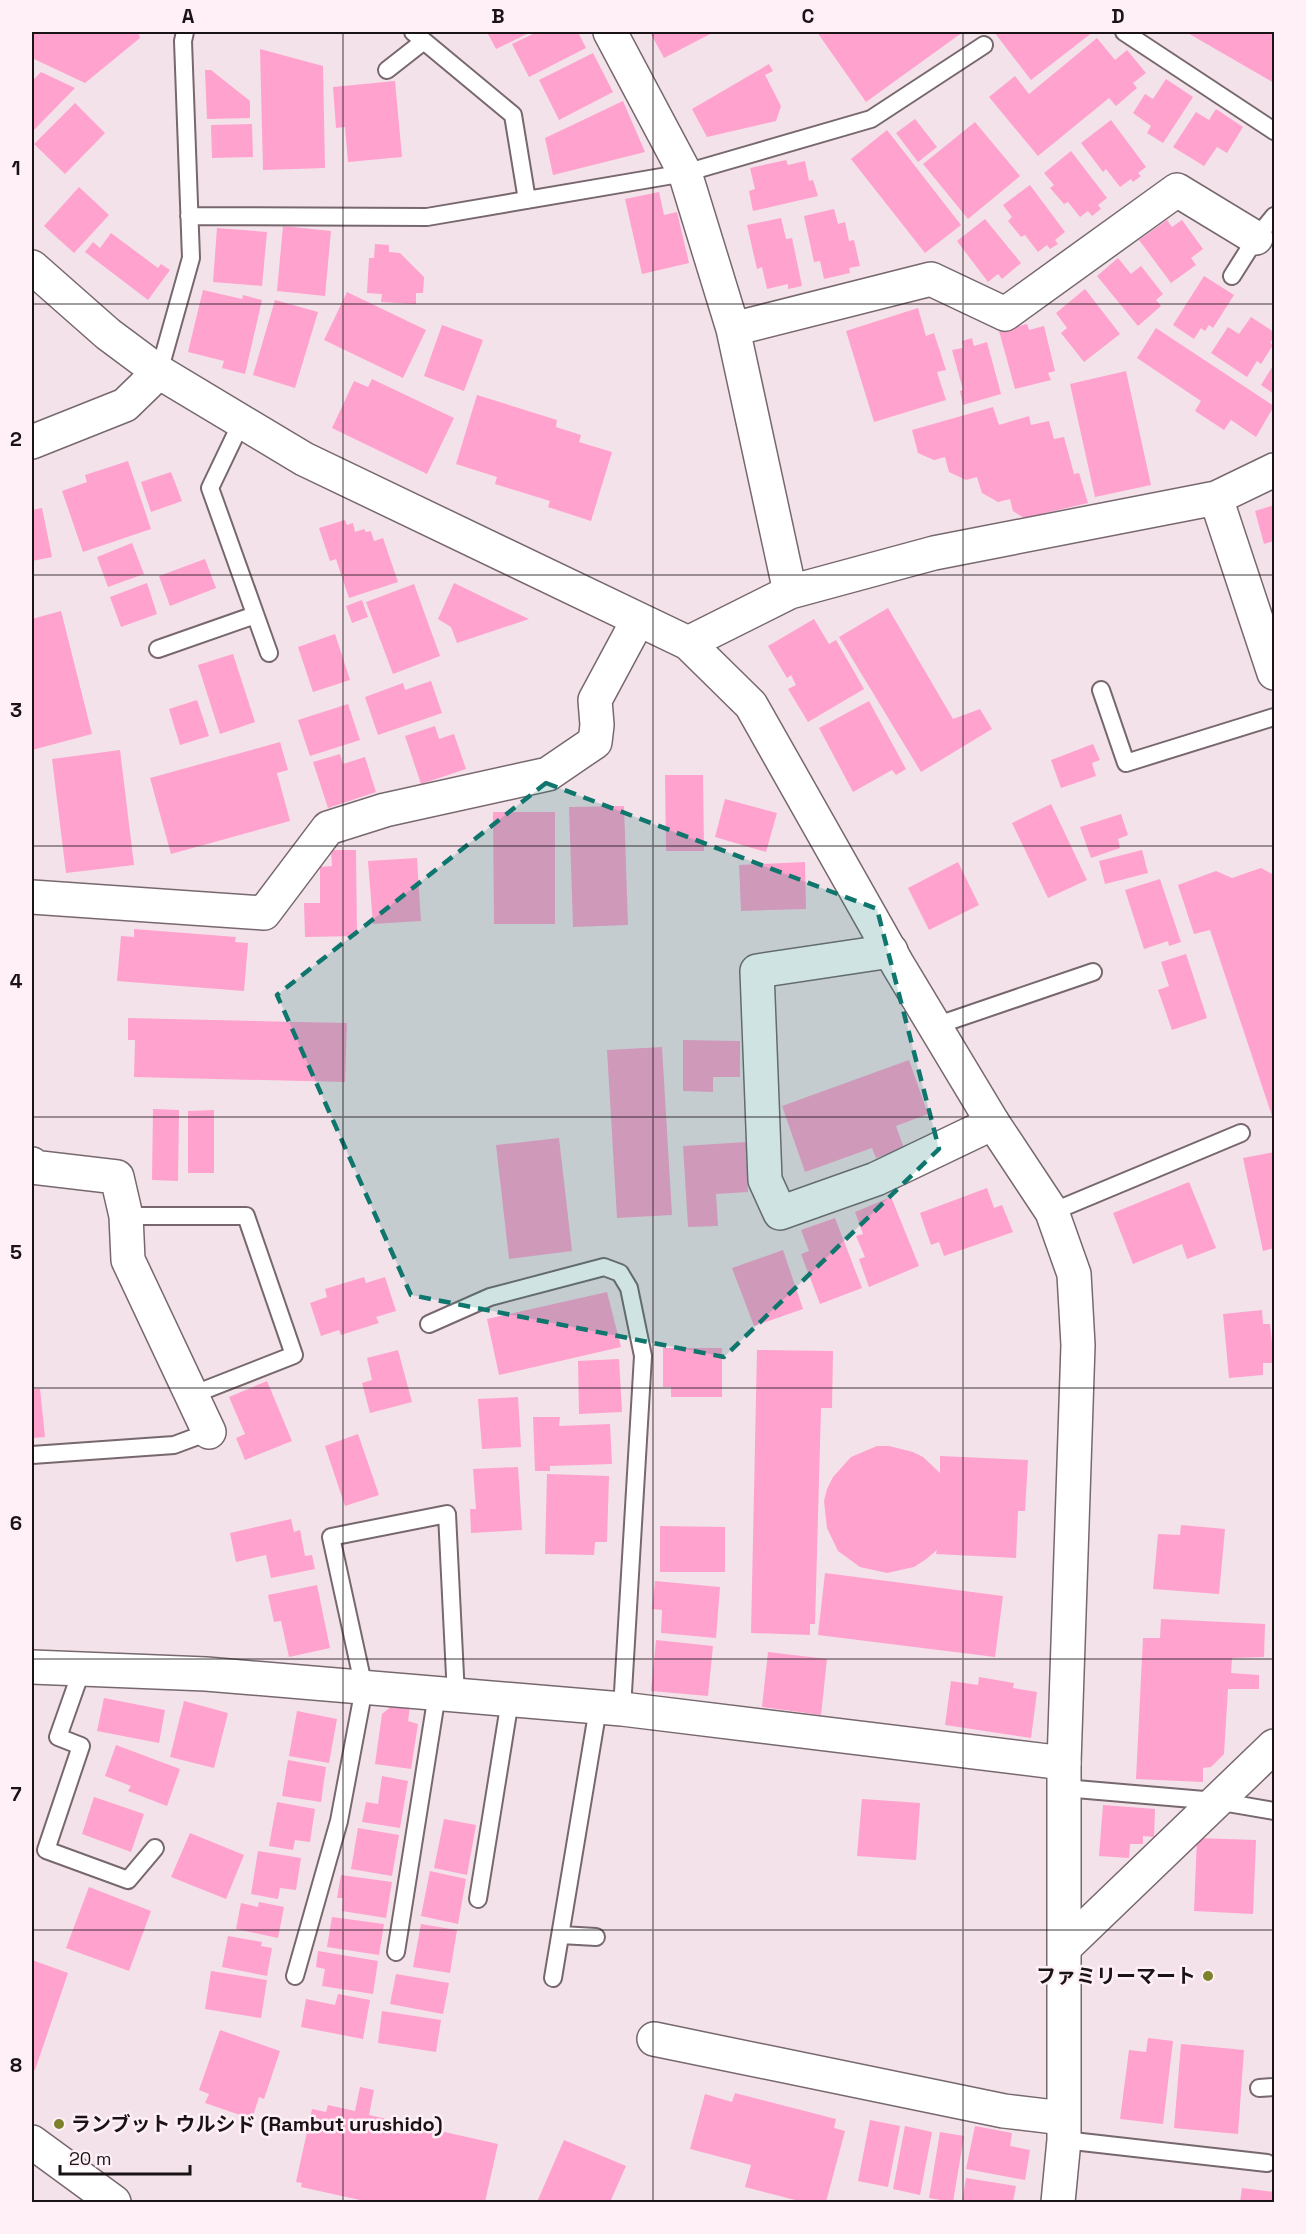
<svg xmlns="http://www.w3.org/2000/svg" width="1306" height="2234" viewBox="0 0 1306 2234" font-family="'Space Grotesk','Noto Sans JP',sans-serif">
  <rect width="100%" height="100%" fill="#f3e2e9"/>
  <!-- building -->
  <path fill="#ffa2ce" d="M 32,32 L 138,32 L 140,38 L 85,83 L 32,58 Z
    M 487,32 L 531,32 L 496,49 Z
    M 537,32 L 578,32 L 586,48 L 529,77 L 512,44 Z
    M 650,32 L 714,32 L 664,58 Z
    M 817,32 L 963,32 L 866,102 Z
    M 994,32 L 1093,32 L 1031,80 Z
    M 1186,32 L 1274,32 L 1274,83 Z
    M 1097,38 L 1115,60 L 1127,50 L 1146,73 L 1133,83 L 1137,88 L 1116,106 L 1109,98 L 1038,156 L 989,97 L 1015,76 L 1029,94 Z
    M 260,49 L 323,66 L 325,168 L 263,170 Z
    M 593,53 L 613,92 L 559,120 L 539,80 Z
    M 769,64 L 773,71 L 765,75 L 781,106 L 776,121 L 707,137 L 692,109 Z
    M 205,70 L 211,70 L 250,101 L 250,118 L 207,119 Z
    M 41,72 L 75,88 L 32,132 L 32,81 Z
    M 1166,79 L 1193,97 L 1163,143 L 1147,133 L 1151,126 L 1133,113 L 1145,94 L 1153,99 Z
    M 395,81 L 402,157 L 348,162 L 345,127 L 336,128 L 333,87 Z
    M 623,101 L 645,152 L 553,175 L 545,138 Z
    M 75,103 L 105,133 L 65,174 L 34,144 Z
    M 1216,109 L 1243,127 L 1227,153 L 1217,147 L 1204,166 L 1173,147 L 1196,112 L 1209,120 Z
    M 915,119 L 937,147 L 918,162 L 896,133 Z
    M 1111,120 L 1146,167 L 1138,173 L 1141,176 L 1133,182 L 1131,179 L 1120,187 L 1106,169 L 1103,172 L 1081,143 Z
    M 975,122 L 1020,176 L 968,219 L 923,164 Z
    M 252,124 L 253,157 L 212,158 L 211,125 Z
    M 887,130 L 961,225 L 925,253 L 851,159 Z
    M 1071,151 L 1107,198 L 1098,205 L 1101,209 L 1092,216 L 1088,211 L 1080,217 L 1068,202 L 1064,204 L 1050,188 L 1054,185 L 1044,173 Z
    M 786,160 L 788,165 L 805,161 L 809,181 L 813,180 L 818,196 L 753,211 L 749,191 L 755,189 L 750,168 Z
    M 1030,185 L 1065,232 L 1055,240 L 1058,244 L 1050,249 L 1047,245 L 1038,252 L 1025,235 L 1021,237 L 1008,221 L 1012,217 L 1003,205 Z
    M 79,187 L 109,215 L 74,253 L 44,226 Z
    M 659,192 L 664,215 L 677,212 L 689,263 L 642,274 L 625,199 Z
    M 834,209 L 838,224 L 845,222 L 849,241 L 854,240 L 860,266 L 849,268 L 850,273 L 824,279 L 820,261 L 814,262 L 804,216 Z
    M 781,218 L 786,239 L 792,238 L 802,286 L 788,289 L 788,284 L 767,289 L 762,267 L 757,269 L 747,225 Z
    M 985,219 L 1021,263 L 1002,279 L 998,274 L 988,282 L 957,241 Z
    M 1167,220 L 1172,227 L 1182,220 L 1203,249 L 1191,258 L 1196,265 L 1171,283 L 1139,240 Z
    M 283,226 L 331,231 L 325,296 L 277,291 Z
    M 217,228 L 267,232 L 262,286 L 213,282 Z
    M 111,233 L 158,268 L 161,264 L 170,270 L 148,300 L 85,252 L 93,242 L 100,248 Z
    M 375,244 L 389,245 L 389,252 L 400,253 L 424,277 L 423,293 L 416,293 L 416,304 L 381,302 L 382,294 L 367,293 L 369,258 L 374,258 Z
    M 1118,258 L 1131,274 L 1141,266 L 1163,294 L 1156,300 L 1161,306 L 1138,326 L 1097,276 Z
    M 1204,276 L 1234,295 L 1213,328 L 1209,325 L 1205,331 L 1201,328 L 1194,339 L 1173,325 Z
    M 1085,289 L 1120,334 L 1084,362 L 1061,333 L 1067,328 L 1056,313 Z
    M 203,290 L 242,299 L 243,295 L 262,300 L 245,374 L 222,368 L 224,361 L 188,352 Z
    M 347,292 L 426,330 L 403,378 L 324,340 Z
    M 275,300 L 318,312 L 295,388 L 253,375 Z
    M 918,308 L 926,336 L 934,333 L 946,370 L 937,372 L 946,400 L 874,422 L 846,331 Z
    M 1251,317 L 1274,332 L 1274,337 L 1270,343 L 1273,345 L 1261,364 L 1257,361 L 1247,377 L 1211,353 L 1228,327 L 1239,334 Z
    M 1027,324 L 1029,330 L 1044,326 L 1055,371 L 1048,373 L 1051,380 L 1015,389 L 999,331 Z
    M 442,325 L 483,340 L 464,391 L 424,376 Z
    M 1156,328 L 1274,406 L 1256,437 L 1231,420 L 1224,430 L 1195,411 L 1201,401 L 1137,358 Z
    M 972,338 L 974,346 L 987,342 L 1001,394 L 963,405 L 960,391 L 963,390 L 952,350 L 963,348 L 962,341 Z
    M 1274,364 L 1274,394 L 1261,385 Z
    M 1126,371 L 1151,485 L 1095,497 L 1070,384 Z
    M 372,379 L 454,418 L 427,474 L 332,428 L 354,381 L 368,387 Z
    M 477,395 L 557,420 L 556,427 L 581,435 L 579,442 L 612,452 L 591,521 L 548,507 L 550,501 L 495,484 L 497,477 L 456,464 Z
    M 993,407 L 999,425 L 1029,416 L 1031,425 L 1049,421 L 1054,439 L 1064,437 L 1074,474 L 1079,473 L 1088,503 L 1024,518 L 1013,511 L 1010,499 L 998,502 L 982,493 L 977,477 L 966,480 L 949,472 L 945,457 L 934,460 L 918,453 L 912,430 Z
    M 128,461 L 151,529 L 83,552 L 62,491 L 87,482 L 85,475 Z
    M 171,472 L 182,501 L 151,512 L 141,482 Z
    M 1274,505 L 1274,541 L 1264,544 L 1255,511 Z
    M 42,508 L 52,557 L 32,561 L 32,510 Z
    M 345,520 L 347,525 L 353,523 L 355,532 L 364,529 L 366,532 L 371,531 L 374,541 L 383,538 L 398,582 L 349,598 L 336,559 L 330,561 L 319,528 Z
    M 132,543 L 144,574 L 108,587 L 97,557 Z
    M 205,559 L 216,588 L 170,606 L 159,576 Z
    M 147,583 L 157,614 L 121,627 L 110,597 Z
    M 454,583 L 529,619 L 457,643 L 451,627 L 438,619 Z
    M 414,584 L 440,656 L 393,674 L 366,602 Z
    M 362,600 L 368,617 L 352,623 L 346,606 Z
    M 888,608 L 953,719 L 980,709 L 992,729 L 921,772 L 839,637 Z
    M 61,611 L 92,734 L 32,750 L 32,619 Z
    M 814,619 L 829,644 L 836,640 L 864,689 L 808,722 L 788,689 L 796,685 L 791,675 L 787,678 L 768,646 Z
    M 335,634 L 350,680 L 313,692 L 298,647 Z
    M 233,654 L 255,722 L 220,734 L 198,665 Z
    M 431,681 L 442,713 L 378,735 L 365,697 L 403,683 L 405,690 Z
    M 197,700 L 209,736 L 180,745 L 169,709 Z
    M 869,701 L 906,769 L 896,775 L 892,770 L 853,792 L 819,728 Z
    M 348,704 L 360,740 L 310,756 L 298,720 Z
    M 435,726 L 439,739 L 454,734 L 466,769 L 421,784 L 405,736 Z
    M 280,742 L 288,770 L 277,773 L 290,821 L 171,854 L 150,778 Z
    M 1093,744 L 1100,760 L 1092,763 L 1096,776 L 1061,788 L 1051,760 Z
    M 120,750 L 134,865 L 66,873 L 52,759 Z
    M 340,754 L 343,764 L 365,757 L 376,792 L 328,808 L 313,762 Z
    M 665,775 L 703,775 L 704,851 L 666,851 Z
    M 725,799 L 777,813 L 766,852 L 715,837 Z
    M 1051,804 L 1087,880 L 1048,898 L 1012,823 Z
    M 624,806 L 628,925 L 573,927 L 569,807 Z
    M 493,812 L 555,812 L 555,924 L 494,924 Z
    M 1121,814 L 1128,835 L 1118,839 L 1120,848 L 1091,858 L 1080,827 Z
    M 331,850 L 356,850 L 357,936 L 305,937 L 304,903 L 320,903 L 320,867 L 332,866 Z
    M 1142,850 L 1148,873 L 1105,884 L 1099,861 Z
    M 417,858 L 421,921 L 373,924 L 368,861 Z
    M 805,862 L 806,909 L 741,911 L 739,865 Z
    M 958,862 L 979,905 L 929,930 L 908,888 Z
    M 1261,868 L 1274,875 L 1274,1122 L 1210,930 L 1194,934 L 1178,885 L 1216,871 L 1232,878 Z
    M 1160,879 L 1181,942 L 1169,946 L 1168,941 L 1144,949 L 1125,890 Z
    M 134,929 L 236,937 L 235,942 L 248,943 L 244,991 L 117,981 L 121,936 L 134,937 Z
    M 1186,954 L 1207,1018 L 1172,1030 L 1158,990 L 1169,986 L 1161,962 Z
    M 128,1018 L 347,1023 L 345,1082 L 134,1077 L 135,1040 L 128,1040 Z
    M 683,1040 L 740,1041 L 740,1077 L 713,1077 L 713,1092 L 683,1091 Z
    M 662,1047 L 672,1215 L 617,1218 L 607,1050 Z
    M 909,1060 L 928,1114 L 896,1126 L 904,1148 L 876,1158 L 872,1148 L 805,1172 L 782,1106 Z
    M 153,1109 L 179,1110 L 178,1181 L 152,1180 Z
    M 214,1110 L 214,1173 L 188,1173 L 188,1111 Z
    M 559,1138 L 572,1251 L 509,1259 L 496,1145 Z
    M 746,1142 L 748,1192 L 716,1194 L 718,1226 L 688,1227 L 683,1146 Z
    M 1274,1152 L 1274,1248 L 1263,1251 L 1243,1158 Z
    M 1189,1182 L 1216,1248 L 1187,1259 L 1182,1244 L 1133,1264 L 1113,1213 Z
    M 987,1188 L 994,1208 L 1002,1205 L 1013,1232 L 944,1256 L 939,1242 L 931,1245 L 920,1213 Z
    M 891,1197 L 919,1266 L 869,1287 L 859,1259 L 865,1257 L 856,1236 L 863,1234 L 855,1212 Z
    M 835,1218 L 862,1288 L 820,1304 L 801,1254 L 809,1251 L 801,1230 Z
    M 783,1250 L 803,1309 L 754,1326 L 732,1268 Z
    M 364,1277 L 366,1283 L 385,1277 L 396,1311 L 376,1317 L 379,1323 L 341,1335 L 339,1330 L 321,1336 L 310,1303 L 327,1297 L 325,1289 Z
    M 607,1292 L 621,1347 L 499,1375 L 487,1319 Z
    M 1262,1310 L 1263,1324 L 1270,1324 L 1274,1363 L 1263,1363 L 1263,1375 L 1229,1378 L 1223,1314 Z
    M 663,1348 L 722,1348 L 722,1397 L 671,1397 L 671,1387 L 663,1387 Z
    M 398,1350 L 412,1402 L 370,1413 L 362,1383 L 372,1380 L 367,1358 Z
    M 757,1350 L 833,1351 L 832,1408 L 821,1408 L 815,1624 L 810,1624 L 810,1635 L 751,1633 Z
    M 619,1359 L 622,1412 L 579,1414 L 578,1361 Z
    M 267,1381 L 292,1441 L 245,1460 L 236,1438 L 245,1434 L 229,1397 Z
    M 32,1389 L 40,1389 L 45,1437 L 32,1438 Z
    M 518,1397 L 521,1447 L 482,1449 L 478,1399 Z
    M 533,1417 L 560,1417 L 559,1426 L 610,1424 L 612,1464 L 550,1466 L 550,1471 L 535,1471 Z
    M 358,1434 L 379,1495 L 345,1506 L 325,1446 Z
    M 877,1446 L 889,1446 L 913,1452 L 923,1457 L 940,1473 L 940,1456 L 1028,1460 L 1025,1511 L 1018,1511 L 1016,1558 L 936,1554 L 937,1550 L 925,1560 L 914,1567 L 887,1573 L 860,1567 L 838,1551 L 827,1528 L 824,1501 L 827,1489 L 833,1477 L 851,1457 Z
    M 518,1467 L 522,1530 L 471,1533 L 470,1509 L 476,1509 L 473,1469 Z
    M 547,1474 L 609,1476 L 607,1542 L 595,1542 L 594,1555 L 545,1554 Z
    M 291,1519 L 294,1532 L 300,1530 L 305,1556 L 312,1555 L 315,1569 L 271,1578 L 266,1555 L 236,1562 L 230,1533 Z
    M 1181,1525 L 1225,1529 L 1219,1594 L 1153,1589 L 1158,1534 L 1180,1535 Z
    M 660,1526 L 725,1527 L 725,1572 L 660,1572 Z
    M 825,1573 L 1003,1596 L 995,1657 L 818,1635 Z
    M 655,1581 L 720,1587 L 716,1638 L 661,1633 L 662,1610 L 652,1609 Z
    M 317,1585 L 330,1648 L 289,1657 L 281,1621 L 274,1622 L 268,1595 Z
    M 1161,1619 L 1265,1624 L 1264,1657 L 1232,1658 L 1231,1673 L 1259,1675 L 1259,1689 L 1228,1689 L 1224,1754 L 1211,1767 L 1203,1768 L 1203,1782 L 1136,1779 L 1143,1638 L 1160,1638 Z
    M 656,1640 L 713,1646 L 708,1696 L 651,1691 Z
    M 768,1652 L 827,1659 L 821,1715 L 762,1707 Z
    M 979,1677 L 1014,1683 L 1013,1688 L 1037,1692 L 1031,1738 L 945,1725 L 951,1681 L 978,1685 Z
    M 104,1698 L 165,1710 L 159,1743 L 97,1731 Z
    M 184,1701 L 228,1713 L 214,1768 L 170,1757 Z
    M 394,1704 L 410,1707 L 408,1721 L 418,1724 L 411,1769 L 375,1764 L 382,1714 Z
    M 297,1711 L 337,1719 L 329,1763 L 289,1756 Z
    M 116,1745 L 180,1769 L 167,1806 L 128,1791 L 131,1786 L 105,1776 Z
    M 288,1760 L 326,1767 L 321,1802 L 282,1796 Z
    M 382,1776 L 408,1781 L 400,1828 L 362,1822 L 366,1802 L 378,1804 Z
    M 94,1797 L 144,1814 L 131,1852 L 82,1834 Z
    M 862,1799 L 920,1803 L 916,1860 L 857,1856 Z
    M 277,1802 L 315,1809 L 310,1842 L 295,1840 L 293,1850 L 269,1846 Z
    M 1103,1805 L 1155,1809 L 1154,1837 L 1143,1836 L 1143,1844 L 1130,1844 L 1129,1858 L 1099,1856 Z
    M 444,1819 L 476,1825 L 467,1875 L 434,1868 Z
    M 358,1828 L 399,1835 L 392,1876 L 351,1869 Z
    M 190,1833 L 244,1855 L 226,1899 L 171,1877 Z
    M 1197,1838 L 1256,1840 L 1253,1914 L 1194,1911 Z
    M 258,1851 L 301,1858 L 296,1890 L 280,1888 L 278,1899 L 251,1894 Z
    M 430,1871 L 466,1879 L 458,1924 L 421,1916 Z
    M 341,1875 L 392,1882 L 386,1918 L 342,1911 L 343,1898 L 337,1898 Z
    M 89,1887 L 151,1911 L 129,1971 L 66,1948 Z
    M 259,1902 L 284,1907 L 278,1938 L 236,1929 L 241,1903 L 258,1907 Z
    M 332,1917 L 384,1924 L 379,1955 L 327,1947 Z
    M 421,1924 L 457,1930 L 450,1973 L 413,1967 Z
    M 228,1936 L 262,1942 L 261,1946 L 272,1948 L 267,1976 L 222,1967 Z
    M 318,1951 L 378,1961 L 373,1994 L 322,1986 L 325,1969 L 316,1967 Z
    M 32,1960 L 68,1973 L 35,2070 L 32,2069 Z
    M 211,1971 L 267,1980 L 261,2018 L 205,2009 Z
    M 396,1974 L 449,1983 L 443,2014 L 390,2004 Z
    M 338,1994 L 370,2000 L 363,2039 L 301,2027 L 306,1999 L 335,2005 Z
    M 382,2011 L 441,2020 L 436,2052 L 378,2043 Z
    M 220,2030 L 280,2051 L 264,2099 L 259,2097 L 252,2119 L 205,2103 L 209,2094 L 199,2090 Z
    M 1148,2038 L 1173,2041 L 1163,2124 L 1120,2119 L 1129,2050 L 1146,2052 Z
    M 1181,2044 L 1244,2050 L 1238,2134 L 1174,2128 Z
    M 360,2087 L 374,2090 L 369,2115 L 498,2144 L 485,2202 L 369,2202 L 301,2187 L 302,2183 L 296,2182 L 312,2109 L 326,2112 L 328,2105 L 355,2111 Z
    M 735,2093 L 836,2119 L 834,2128 L 845,2131 L 826,2202 L 803,2202 L 745,2187 L 751,2165 L 690,2149 L 705,2094 L 732,2102 Z
    M 870,2120 L 900,2126 L 888,2187 L 858,2181 Z
    M 905,2126 L 932,2132 L 920,2195 L 893,2189 Z
    M 975,2126 L 1012,2133 L 1010,2146 L 1030,2150 L 1025,2180 L 966,2169 Z
    M 940,2132 L 964,2136 L 953,2202 L 929,2198 Z
    M 564,2140 L 626,2166 L 610,2202 L 537,2202 Z
    M 966,2178 L 1016,2186 L 1013,2202 L 962,2202 Z
    M 1242,2188 L 1274,2192 L 1274,2202 L 1240,2202 Z"/>
  <g fill="none" stroke-linecap="round" stroke-linejoin="round">
    <defs>
      <path id="lane" d="M 413,32 L 513,115 L 527,200
        M 1124,32 L 1274,131
        M 387,70 L 424,41
        M 189,216 L 427,217 L 685,173 L 871,119 L 984,45
        M 1232,276 L 1256,238 L 1274,216
        M 159,372 L 191,258 L 183,41 L 185,32
        M 242,421 L 210,488 L 269,653
        M 158,649 L 255,615
        M 1101,690 L 1126,763 L 1274,717
        M 935,1026 L 1093,972
        M 1052,1212 L 1241,1133
        M 126,1216 L 246,1216 L 294,1355 L 192,1395
        M 429,1324 L 490,1297 L 604,1267 L 620,1273 L 629,1288 L 643,1356 L 622,1709
        M 32,1455 L 174,1445 L 209,1432
        M 82,1669 L 58,1737 L 81,1746 L 46,1850 L 128,1880 L 155,1848
        M 1064,1788 L 1216,1801 L 1274,1811
        M 478,1899 L 510,1700
        M 561,1935 L 596,1937
        M 396,1952 L 437,1694
        M 295,1976 L 339,1821 L 364,1688 L 331,1537 L 447,1514 L 456,1696
        M 553,1978 L 598,1708
        M 1259,2088 L 1274,2087
        M 1064,2140 L 1267,2163"/>
      <path id="street" d="M 610,32 L 685,173 L 733,329 L 790,592
        M 733,329 L 931,279 L 1005,314 L 1177,190 L 1256,238
        M 32,442 L 125,405 L 159,372
        M 1216,498 L 1274,673
        M 688,643 L 790,592 L 934,553 L 1216,498 L 1274,470
        M 32,897 L 264,913 L 328,828 L 385,810 L 548,774 L 595,742 L 597,725 L 595,700 L 638,620
        M 891,951 L 757,971 L 765,1180 L 780,1213 L 876,1179 L 993,1123
        M 32,1164 L 32,1167 L 117,1177 L 126,1216 L 128,1260 L 209,1432
        M 32,1667 L 206,1674 L 622,1709 L 1064,1763
        M 1065,1947 L 1274,1746
        M 654,2039 L 1004,2111 L 1063,2118"/>
      <path id="secondary" d="M 32,267 L 108,334 L 159,372 L 304,459 L 688,643 L 751,705 L 898,965 L 993,1123 L 1052,1212 L 1074,1274 L 1078,1345 L 1064,1763 L 1064,2140 L 1058,2202
        M 32,2142 L 114,2202"/>
    </defs>
    <!-- lane casing -->
    <use href="#lane" stroke="#77686e" stroke-width="20"/>
    <!-- street casing -->
    <use href="#street" stroke="#77686e" stroke-width="36"/>
    <!-- secondary casing -->
    <use href="#secondary" stroke="#77686e" stroke-width="36"/>
    <!-- lane -->
    <use href="#lane" stroke="#fff" stroke-width="16"/>
    <!-- street -->
    <use href="#street" stroke="#fff" stroke-width="33"/>
    <!-- secondary -->
    <use href="#secondary" stroke="#fff" stroke-width="33"/>
  </g>
  <!-- marked area -->
  <path fill="#0f766e" fill-opacity="0.2" stroke="#0f766e" stroke-width="4.5" stroke-dasharray="12 8" stroke-linejoin="round" d="M 546,783 L 877,909 L 939,1149 L 724,1357 L 411,1295 L 277,995 Z"/>
  <!-- grid -->
  <path fill="none" stroke="#191315" stroke-width="1.5" stroke-opacity="0.55" d="M 343,32 L 343,2202M 653,32 L 653,2202M 963,32 L 963,2202M 32,304 L 1274,304M 32,575 L 1274,575M 32,846 L 1274,846M 32,1117 L 1274,1117M 32,1388 L 1274,1388M 32,1659 L 1274,1659M 32,1930 L 1274,1930"/>
  <!-- markers -->
  <g fill="#7d812a" stroke="#fef0f6" stroke-width="2">
    <circle cx="1208" cy="1976" r="6"/>
    <circle cx="59" cy="2124" r="6"/>
  </g>
  <g text-anchor="middle" stroke-width="5" stroke-linejoin="round" paint-order="stroke">
    <!-- poi labels -->
    <g font-size="20" font-weight="bold" fill="#191315" stroke="#fef0f6" text-anchor="end">
      <text x="1196" y="1983">ファミリーマート</text>
      <text x="71" y="2131" text-anchor="start">ランブット ウルシド (Rambut urushido)</text>
    </g>
  </g>
  <!-- border -->
  <rect width="1306" height="2234" fill="none" stroke="#fef0f6" stroke-width="66"/>
  <!-- scale -->
  <path d="M60 2165v9h130v-9" fill="none" stroke="#191315" stroke-width="3"/>
  <text x="69" y="2165" font-size="18" fill="#191315" stroke="#fef0f6" stroke-width="4.5" paint-order="stroke">20 m</text>
  <rect x="33" y="33" width="1240" height="2168" fill="none" stroke="#191315" stroke-width="2"/>
  <g font-size="20" text-anchor="middle" font-weight="bold" fill="#191315">
    <text x="188" y="23">A</text>
    <text x="498" y="23">B</text>
    <text x="808" y="23">C</text>
    <text x="1118" y="23">D</text>
    <text x="16" y="175">1</text>
    <text x="16" y="446">2</text>
    <text x="16" y="717">3</text>
    <text x="16" y="988">4</text>
    <text x="16" y="1259">5</text>
    <text x="16" y="1530">6</text>
    <text x="16" y="1801">7</text>
    <text x="16" y="2072">8</text>
  </g>
</svg>
